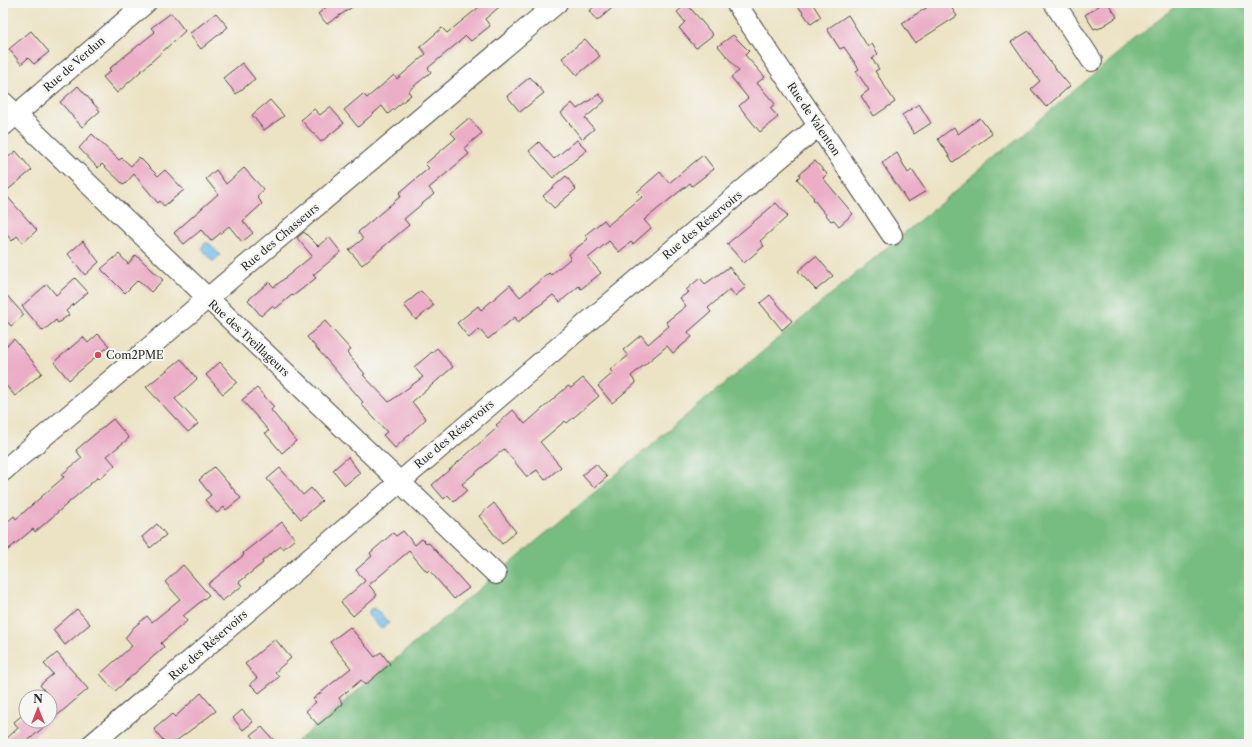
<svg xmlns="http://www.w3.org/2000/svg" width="1252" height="747" viewBox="0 0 1252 747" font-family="'Libre Caslon Text',serif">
  <rect width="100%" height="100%" fill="#f6f6f2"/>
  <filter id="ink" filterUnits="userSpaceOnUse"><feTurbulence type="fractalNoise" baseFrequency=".025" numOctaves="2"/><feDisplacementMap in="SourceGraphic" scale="8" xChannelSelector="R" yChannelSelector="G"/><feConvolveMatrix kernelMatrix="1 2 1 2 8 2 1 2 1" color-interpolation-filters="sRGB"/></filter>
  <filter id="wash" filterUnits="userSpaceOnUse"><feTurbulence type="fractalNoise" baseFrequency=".012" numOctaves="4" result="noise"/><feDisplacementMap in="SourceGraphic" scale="16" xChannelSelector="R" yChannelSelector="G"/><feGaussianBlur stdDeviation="0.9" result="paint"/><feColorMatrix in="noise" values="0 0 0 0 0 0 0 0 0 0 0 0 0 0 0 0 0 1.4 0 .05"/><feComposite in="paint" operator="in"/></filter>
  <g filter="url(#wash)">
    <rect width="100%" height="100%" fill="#ece3c4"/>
    <!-- forest -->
    <path fill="#77bc80" stroke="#517456" d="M 1179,3 L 1249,3 L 1249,744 L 294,744 Z"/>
    <!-- water -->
    <path fill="#6fbeea" stroke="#4d748a" d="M 205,243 L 209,243 L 220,255 L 213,262 L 202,249 L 202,246 Z
      M 375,608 L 389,623 L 381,629 L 368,615 L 370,609 Z"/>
    <g id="blocks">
      <!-- building -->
      <path fill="#ebaec6" d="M 331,3 L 358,3 L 327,24 L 318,14 Z
        M 484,3 L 504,3 L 485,19 L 490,26 L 471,41 L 466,36 L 428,68 L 431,72 L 408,91 L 411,95 L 388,114 L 382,106 L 358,127 L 344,110 L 363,94 L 367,98 L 394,75 L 397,79 L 426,54 L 420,47 L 442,28 L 447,33 Z
        M 599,3 L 618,3 L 597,21 L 589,11 Z
        M 796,3 L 812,3 L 821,17 L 811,24 Z
        M 934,3 L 948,3 L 957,16 L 915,43 L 902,23 Z
        M 1103,3 L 1108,3 L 1117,17 L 1098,29 L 1096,28 L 1094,29 L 1085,15 Z
        M 687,4 L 713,35 L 696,48 L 679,28 L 685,22 L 677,12 Z
        M 171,13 L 185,31 L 117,93 L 103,77 L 111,71 L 109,69 L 155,32 L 151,28 Z
        M 216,13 L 228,27 L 201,49 L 189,34 Z
        M 848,15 L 868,47 L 872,44 L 878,54 L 872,59 L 879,69 L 875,71 L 895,102 L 874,116 L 861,96 L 869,90 L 856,71 L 859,69 L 844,47 L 840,49 L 827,29 Z
        M 31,31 L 49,52 L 34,64 L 28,58 L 21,64 L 9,49 Z
        M 1029,31 L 1049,61 L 1070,86 L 1046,107 L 1031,89 L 1040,81 L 1026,64 L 1011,42 Z
        M 733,35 L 749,51 L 745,55 L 765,77 L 757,83 L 775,104 L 770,108 L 778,117 L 760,132 L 739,106 L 748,98 L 731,77 L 739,71 L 718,46 Z
        M 585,39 L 600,56 L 577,75 L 562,58 Z
        M 242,63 L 255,79 L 236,94 L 223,78 Z
        M 530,77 L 544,93 L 520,112 L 507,96 Z
        M 78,86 L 100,111 L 82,127 L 60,102 Z
        M 599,94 L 605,101 L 585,118 L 594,129 L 582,139 L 561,113 L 572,103 L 577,109 Z
        M 270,100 L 284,116 L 264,130 L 252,115 Z
        M 919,104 L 931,123 L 914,134 L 902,115 Z
        M 330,107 L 344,123 L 321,142 L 301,120 L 314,109 L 320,115 Z
        M 469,118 L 482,133 L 464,148 L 469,154 L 429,188 L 434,194 L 404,219 L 409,225 L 362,265 L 349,250 L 363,239 L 358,232 L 401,196 L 399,193 L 429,168 L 425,164 L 456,138 L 451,133 Z
        M 980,118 L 992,134 L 953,162 L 938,139 L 954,127 L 958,134 Z
        M 92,134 L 119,160 L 122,158 L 131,166 L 139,157 L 158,176 L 165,170 L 184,190 L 164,206 L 160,201 L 158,203 L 134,174 L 124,185 L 102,164 L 98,168 L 79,148 Z
        M 577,140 L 587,150 L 553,178 L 529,151 L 539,142 L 554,159 Z
        M 16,151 L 32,170 L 4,193 L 37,230 L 23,243 L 17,236 L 12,241 L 3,230 L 3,161 Z
        M 897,153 L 908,173 L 912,170 L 926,191 L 908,202 L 882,163 Z
        M 703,155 L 714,169 L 692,186 L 690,183 L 644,220 L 651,228 L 633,244 L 631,242 L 619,252 L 609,241 L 588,258 L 601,273 L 581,289 L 579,286 L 560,302 L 553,295 L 518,322 L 515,317 L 488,339 L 479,329 L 469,338 L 457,323 L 478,306 L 481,310 L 510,285 L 520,297 L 549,273 L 551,275 L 571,258 L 569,254 L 588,239 L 585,235 L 604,220 L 608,225 L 642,197 L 637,192 L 660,172 L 669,183 Z
        M 815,161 L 827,174 L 823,178 L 853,214 L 839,226 L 834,220 L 831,221 L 813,199 L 814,198 L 797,179 L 800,176 L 799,174 Z
        M 244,168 L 264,190 L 257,196 L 262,204 L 243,221 L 253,233 L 242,242 L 229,226 L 211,241 L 201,230 L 184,244 L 174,233 L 218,194 L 206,179 L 216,170 L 226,184 Z
        M 566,176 L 576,189 L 554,208 L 543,196 Z
        M 776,203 L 788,216 L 760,241 L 764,246 L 744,263 L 727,244 Z
        M 304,232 L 318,246 L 329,237 L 341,252 L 313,275 L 316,278 L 293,296 L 292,295 L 275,309 L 272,306 L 261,316 L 248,300 L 269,282 L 274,287 L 312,256 L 297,238 Z
        M 83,241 L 99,262 L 85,275 L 68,254 Z
        M 119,254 L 128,264 L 136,255 L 163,280 L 151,292 L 138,280 L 125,293 L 101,269 Z
        M 816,256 L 833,276 L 816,290 L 798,271 Z
        M 729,267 L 746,287 L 735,296 L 730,289 L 708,308 L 711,312 L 688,332 L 692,337 L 673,353 L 667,346 L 631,376 L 636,383 L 612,403 L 598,386 L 613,373 L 610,370 L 628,356 L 623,350 L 641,335 L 648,344 L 669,326 L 666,322 L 686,306 L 680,298 L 689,292 L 686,290 L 700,278 L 705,284 Z
        M 75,278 L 88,292 L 66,311 L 69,315 L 58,323 L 56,320 L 43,331 L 22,306 L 47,284 L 56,295 Z
        M 3,291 L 24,315 L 11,326 L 3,317 Z
        M 421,291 L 434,305 L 416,320 L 404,305 Z
        M 770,295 L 792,321 L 782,330 L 760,303 Z
        M 325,321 L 351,350 L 347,353 L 365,374 L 363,375 L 389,402 L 423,377 L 414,367 L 437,348 L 453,367 L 412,402 L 426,419 L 395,448 L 383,435 L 387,432 L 361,404 L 363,402 L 307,337 Z
        M 98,334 L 109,346 L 69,380 L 54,362 L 83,337 L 88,343 Z
        M 14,339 L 42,373 L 15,396 L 3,382 L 3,349 Z
        M 181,359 L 197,379 L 175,399 L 198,424 L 188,432 L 146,387 Z
        M 220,362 L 237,382 L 223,394 L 206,375 Z
        M 583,378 L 599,396 L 567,423 L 565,421 L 540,442 L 561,467 L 545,480 L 537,470 L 527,477 L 504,449 L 462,484 L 467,490 L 454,502 L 448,495 L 444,499 L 432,485 L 498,427 L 496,425 L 513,410 L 525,424 L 568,386 L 571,388 Z
        M 257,388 L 274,407 L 271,410 L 296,441 L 282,453 L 265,433 L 269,431 L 242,400 Z
        M 113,419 L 129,438 L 107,456 L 115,465 L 99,479 L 98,477 L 35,532 L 33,529 L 3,554 L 3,526 L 14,516 L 16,519 L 64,477 L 61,475 L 82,458 L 76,450 Z
        M 348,457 L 360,473 L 345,485 L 333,470 Z
        M 596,464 L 607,477 L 594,488 L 582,475 Z
        M 214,467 L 241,498 L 226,510 L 224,507 L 217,513 L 205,500 L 211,495 L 199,480 Z
        M 280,468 L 303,495 L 311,488 L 322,501 L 301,519 L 267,479 Z
        M 494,503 L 516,532 L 502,544 L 479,516 Z
        M 282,522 L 295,539 L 283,549 L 281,546 L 262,561 L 263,563 L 239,582 L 242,586 L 222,601 L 208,584 L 244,555 L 243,553 Z
        M 157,524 L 166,535 L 150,548 L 142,537 Z
        M 403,531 L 415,545 L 422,539 L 427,544 L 429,543 L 469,588 L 454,599 L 429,570 L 427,572 L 409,551 L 369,585 L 377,595 L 353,616 L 341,602 L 365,581 L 356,570 L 372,556 L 370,553 L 393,533 L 396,536 Z
        M 183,565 L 209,595 L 183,616 L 187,621 L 161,643 L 164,647 L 115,691 L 100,674 L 132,646 L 125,638 L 134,627 L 147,616 L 152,622 L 180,599 L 165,582 Z
        M 77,609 L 90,624 L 65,645 L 53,630 Z
        M 350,627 L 375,657 L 381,652 L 390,664 L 365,685 L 361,680 L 339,698 L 343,704 L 318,725 L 306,711 L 316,702 L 313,699 L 351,668 L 330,642 Z
        M 275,639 L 291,658 L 275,672 L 279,677 L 259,693 L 250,684 L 257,678 L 245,664 Z
        M 57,653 L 88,689 L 24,744 L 3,744 L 3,742 L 18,728 L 14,722 L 26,712 L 26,721 L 50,721 L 50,697 L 44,697 L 47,694 L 40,685 L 53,674 L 44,664 Z
        M 201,693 L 216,711 L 172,744 L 166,744 L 154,729 L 172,714 L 175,717 Z
        M 242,710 L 253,722 L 243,730 L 233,718 Z
        M 262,727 L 277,744 L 259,744 L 251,735 Z"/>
    </g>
  </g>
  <g filter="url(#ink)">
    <use href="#blocks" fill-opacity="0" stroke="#484742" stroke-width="1"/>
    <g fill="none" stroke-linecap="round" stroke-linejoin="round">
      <defs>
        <path id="minor" d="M 736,3 L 892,235
          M 1054,3 L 1092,61
          M 3,102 L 496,574
          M 3,126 L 146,3
          M 3,471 L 557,3
          M 92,744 L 818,126"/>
      </defs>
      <!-- minor casing -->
      <use href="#minor" stroke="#484742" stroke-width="22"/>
      <!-- minor -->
      <use href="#minor" stroke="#fff" stroke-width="20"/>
    </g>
  </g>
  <!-- markers -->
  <circle fill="#d1495b" stroke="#f6f6f2" stroke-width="1.5" cx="98" cy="355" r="4"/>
  <g text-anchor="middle" stroke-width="4" stroke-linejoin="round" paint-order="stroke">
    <!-- street labels -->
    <g font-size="11" fill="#2b2b2b" stroke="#f6f6f2">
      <text transform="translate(74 64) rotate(-41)" y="4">Rue de Verdun</text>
      <text transform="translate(814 119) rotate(56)" y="4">Rue de Valenton</text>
      <text transform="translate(702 225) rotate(-40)" y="4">Rue des Réservoirs</text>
      <text transform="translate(280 237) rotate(-40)" y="4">Rue des Chasseurs</text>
      <text transform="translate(249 338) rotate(43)" y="4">Rue des Treillageurs</text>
      <text transform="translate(454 434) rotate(-40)" y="4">Rue des Réservoirs</text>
      <text transform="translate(208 645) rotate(-41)" y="4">Rue des Réservoirs</text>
    </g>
    <!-- poi labels -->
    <g font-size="11" fill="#2b2b2b" stroke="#f6f6f2" text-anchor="start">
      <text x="106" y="359">Com2PME</text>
    </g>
  </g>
  <!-- margin -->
  <rect width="1252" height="747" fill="none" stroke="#f6f6f2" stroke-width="16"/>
  <!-- north arrow -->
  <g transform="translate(38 709)"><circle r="19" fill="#f6f6f2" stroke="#a5a5a2"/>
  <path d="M0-3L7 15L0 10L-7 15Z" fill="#d1495b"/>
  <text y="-6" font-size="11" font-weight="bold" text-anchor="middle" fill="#2b2b2b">N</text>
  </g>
</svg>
